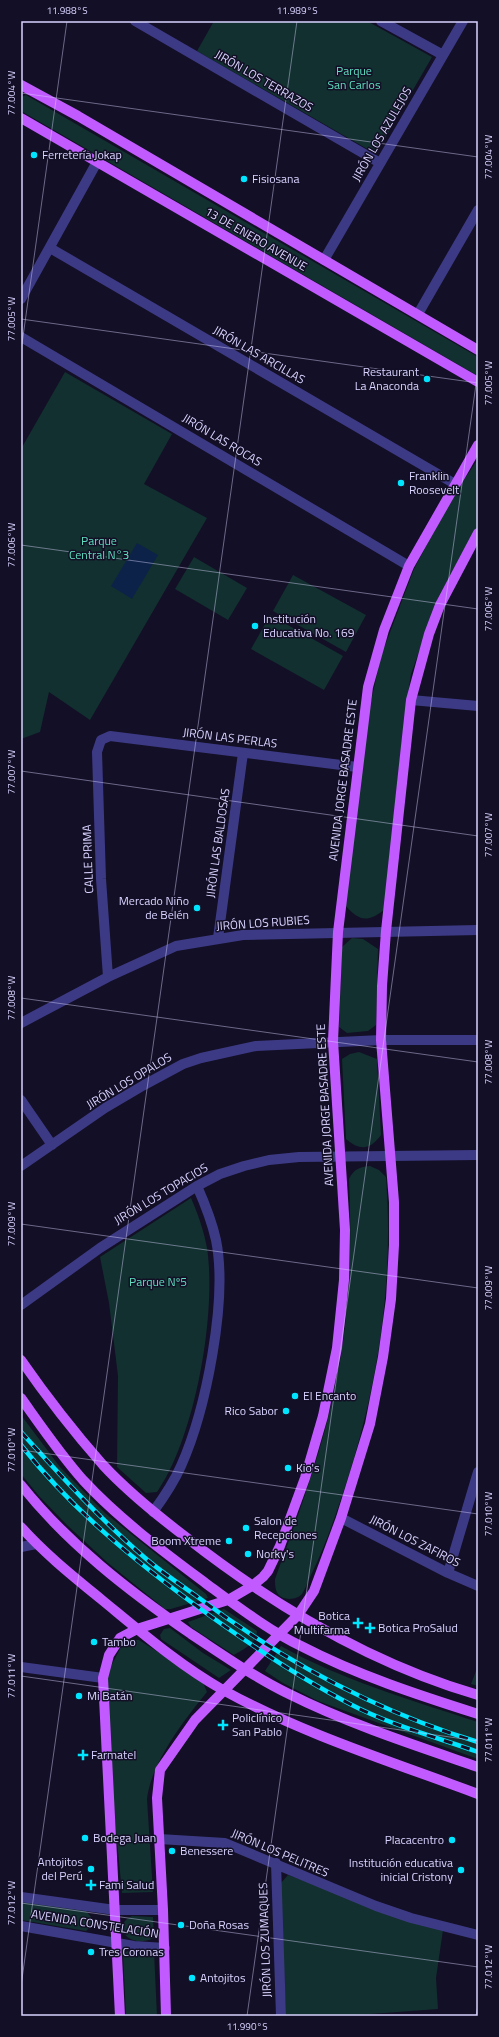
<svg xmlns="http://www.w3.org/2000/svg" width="499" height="2037" viewBox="0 0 499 2037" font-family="'Titillium Web',sans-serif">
  <rect width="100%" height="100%" fill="#130f26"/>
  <!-- green -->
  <path fill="#12302f" d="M 214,21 L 367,21 L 432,57 L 376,154 L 197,51 Z
    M 26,95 L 478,357 L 478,376 L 21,111 L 21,97 Z
    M 65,372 L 172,434 L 144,484 L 207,518 L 90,720 L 49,692 L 40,732 L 21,739 L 21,449 Z
    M 478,459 L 478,525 L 439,596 L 411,674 L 404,720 L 384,910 C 367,923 359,921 345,905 L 370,706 L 381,656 L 414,569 L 452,498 Z
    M 194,557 L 247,588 L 228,620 L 175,589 Z
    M 293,575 L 366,615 L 346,652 L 273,611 Z
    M 270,615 L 343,656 L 324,690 L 251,649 Z
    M 352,938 L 363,939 L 378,949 L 376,1025 L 368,1031 L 347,1033 L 339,1027 L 342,947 Z
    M 359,1052 L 377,1059 L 381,1135 C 370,1150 360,1151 346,1139 L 342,1059 L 350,1054 Z
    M 370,1166 L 379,1170 L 386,1177 C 394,1283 378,1387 345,1487 C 335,1517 325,1547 311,1575 C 308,1581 306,1588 302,1594 C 297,1600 283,1601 278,1594 C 275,1589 275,1585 275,1579 C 299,1513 324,1447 337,1377 C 350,1312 352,1245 349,1179 C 354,1169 359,1167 370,1166 Z
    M 191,1198 C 198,1214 204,1231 207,1248 C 217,1312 195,1438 157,1492 L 146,1493 L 117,1467 L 118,1376 L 109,1303 L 100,1257 Z
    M 21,1415 L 60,1467 L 105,1513 L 206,1594 L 208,1598 L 171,1609 L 165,1609 L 108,1563 L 67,1525 L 39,1496 L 21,1474 Z
    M 224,1609 L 257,1631 C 257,1643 244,1649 234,1655 L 191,1627 L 188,1622 Z
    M 170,1628 L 203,1653 L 231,1670 L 219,1678 L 161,1639 L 160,1635 L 164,1629 Z
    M 131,1640 L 139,1640 L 202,1680 L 207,1692 C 184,1720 151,1763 147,1799 L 153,1892 L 122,1893 L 113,1798 L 106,1676 L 123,1643 Z
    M 281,1646 C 342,1680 411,1700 478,1722 L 478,1759 L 318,1701 L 283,1683 L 265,1671 Z
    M 478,1666 L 478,1686 L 471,1684 Z
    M 288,1875 L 443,1930 L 436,1978 L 438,2009 L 344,2016 L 286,2016 L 280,1884 Z
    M 21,1901 L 86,1911 L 91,1917 L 91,1926 L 86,1931 L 21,1920 Z
    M 132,1916 L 153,1917 L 154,1938 C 129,1950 110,1926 132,1916 Z
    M 130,1950 L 154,1951 L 157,2016 L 126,2016 L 123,1953 Z"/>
  <!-- water -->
  <path fill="#0c2248" d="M 137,543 L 158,555 L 132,599 L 111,586 Z"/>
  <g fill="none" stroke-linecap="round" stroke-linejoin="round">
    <!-- minor -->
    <path stroke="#3d3a85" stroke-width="10" d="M 135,21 L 380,163
      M 381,21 L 443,55
      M 50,248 L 455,484
      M 324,260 L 463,21
      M 21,299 L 97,162
      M 418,314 L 478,210
      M 21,337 L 409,566
      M 411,700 L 478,706
      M 218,938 L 243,753
      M 108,977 L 101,879 L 97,752 L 101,740 L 110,736 L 357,767
      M 21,1023 L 108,977 L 176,946 L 243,935 L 478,930
      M 21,1100 L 52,1145
      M 21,1166 L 105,1108 L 144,1085 L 183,1064 L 201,1058 L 256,1046 L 381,1040 L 478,1040
      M 21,1305 L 100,1248 L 197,1186 L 220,1174 L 244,1166 L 269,1160 L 299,1157 L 478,1155
      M 153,1512 C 164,1497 174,1482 181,1466 C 206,1410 228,1300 216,1240 C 212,1222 205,1204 197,1186
      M 341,1518 L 448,1573 L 478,1586
      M 21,1547 L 36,1544
      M 448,1573 L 478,1472
      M 21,1667 L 103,1678
      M 159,1839 L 225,1843 L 376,1906 L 411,1918 L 478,1935
      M 276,1863 L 281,2016
      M 21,1897 L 115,1910 L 163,1910
      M 21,1926 L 134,1946 L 165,1948"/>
    <!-- major -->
    <path stroke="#c25bff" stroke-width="10" d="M 21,85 L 78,116 L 478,350
      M 21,118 L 478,382
      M 21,1360 C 46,1396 74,1432 103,1465 C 128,1492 158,1516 187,1538 C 274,1606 372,1664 478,1695
      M 21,1398 C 41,1426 60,1454 83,1480 C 120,1520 164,1552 208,1585 C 237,1606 268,1630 301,1646 C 357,1675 418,1695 478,1714
      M 21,1485 C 69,1545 129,1591 191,1634 C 223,1655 254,1677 289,1694 C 349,1724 414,1745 478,1767
      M 21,1527 C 45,1554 74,1577 102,1600 C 141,1632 179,1665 223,1690 C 300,1733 395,1763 478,1794
      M 120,2016 L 103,1678 L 109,1655 L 120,1638 L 137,1629 L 228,1600 L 252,1586 L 263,1577 L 268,1571 L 280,1546 L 305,1478 L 323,1416 L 337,1348 L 344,1280 L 345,1230 L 333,1041 L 338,932 L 368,687 L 384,630 L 409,566 L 478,445
      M 166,2016 L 163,1910 L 157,1798 L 160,1770 L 195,1720 L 298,1615 L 314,1591 L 341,1518 L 370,1424 L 383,1357 L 391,1299 L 394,1245 L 394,1202 L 381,1040 L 382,986 L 386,931 L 411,700 L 429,634 L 440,605 L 478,533"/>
    <defs>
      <path id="rail" d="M 21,1432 C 60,1475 100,1519 144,1557 C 160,1571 178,1583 195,1595 C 280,1659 375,1711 478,1742
        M 21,1445 C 72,1510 136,1562 202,1610 C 249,1644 298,1677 350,1704 C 390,1725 436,1737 478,1752"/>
    </defs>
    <!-- rail casing -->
    <use href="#rail" stroke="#00e5ff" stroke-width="4.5"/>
    <!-- rail -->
    <use href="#rail" stroke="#130f26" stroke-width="3" stroke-dasharray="9" stroke-linecap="butt"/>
  </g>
  <!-- ticks -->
  <path fill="none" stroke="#d9d4ff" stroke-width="1" stroke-opacity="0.45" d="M 21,93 L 478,157M 21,319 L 478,383M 21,351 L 67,21M 21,545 L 478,609M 21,771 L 478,836M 21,998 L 478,1062M 21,1224 L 478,1288M 21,1450 L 478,1514M 21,1676 L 478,1741M 21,1903 L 478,1967M 21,1986 L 297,21M 247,2016 L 478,370M 476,2016 L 478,2005"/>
  <!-- markers -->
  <g fill="#00e5ff" stroke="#130f26" stroke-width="1.5">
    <circle cx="34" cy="155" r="4"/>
    <circle cx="244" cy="179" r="4"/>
    <circle cx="427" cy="379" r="4"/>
    <circle cx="401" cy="483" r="4"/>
    <circle cx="255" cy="626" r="4"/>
    <circle cx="197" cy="908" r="4"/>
    <circle cx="295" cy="1396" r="4"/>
    <circle cx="286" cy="1411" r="4"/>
    <circle cx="288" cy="1468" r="4"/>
    <circle cx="246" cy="1528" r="4"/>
    <circle cx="229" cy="1541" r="4"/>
    <circle cx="248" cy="1554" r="4"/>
    <path d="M356 1617h4v4h4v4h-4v4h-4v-4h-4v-4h4z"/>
    <path d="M368 1622h4v4h4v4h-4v4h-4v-4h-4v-4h4z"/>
    <circle cx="94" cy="1642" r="4"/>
    <circle cx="79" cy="1696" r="4"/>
    <path d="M221 1719h4v4h4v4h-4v4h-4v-4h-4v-4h4z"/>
    <path d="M81 1749h4v4h4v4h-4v4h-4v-4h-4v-4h4z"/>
    <circle cx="85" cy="1838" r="4"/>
    <circle cx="452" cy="1840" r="4"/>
    <circle cx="172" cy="1851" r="4"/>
    <circle cx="91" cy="1869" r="4"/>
    <circle cx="461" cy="1870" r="4"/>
    <path d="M89 1879h4v4h4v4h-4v4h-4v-4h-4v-4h4z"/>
    <circle cx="181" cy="1925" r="4"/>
    <circle cx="91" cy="1952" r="4"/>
    <circle cx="192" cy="1978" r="4"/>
  </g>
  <g text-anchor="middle" stroke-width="3" stroke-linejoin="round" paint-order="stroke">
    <!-- park labels -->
    <g font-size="12" fill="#5fe0c0" stroke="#130f26">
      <text x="354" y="75">Parque<tspan x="354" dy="14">San Carlos</tspan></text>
      <text x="99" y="545">Parque<tspan x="99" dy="14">Central N°3</tspan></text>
      <text x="158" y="1286">Parque Nº5</text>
    </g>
    <!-- street labels -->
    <g font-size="12" fill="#d9d4ff" stroke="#130f26">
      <text transform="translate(264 81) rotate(30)" y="4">JIRÓN LOS TERRAZOS</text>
      <text transform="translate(382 134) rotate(-60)" y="4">JIRÓN LOS AZULEJOS</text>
      <text transform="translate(256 239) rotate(30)" y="4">13 DE ENERO AVENUE</text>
      <text transform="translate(259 355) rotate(30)" y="4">JIRÓN LAS ARCILLAS</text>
      <text transform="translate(222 440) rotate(31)" y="4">JIRÓN LAS ROCAS</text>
      <text transform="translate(230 738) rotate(7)" y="4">JIRÓN LAS PERLAS</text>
      <text transform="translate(343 780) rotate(-83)" y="4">AVENIDA JORGE BASADRE ESTE</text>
      <text transform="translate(218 843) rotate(-82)" y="4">JIRÓN LAS BALDOSAS</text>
      <text transform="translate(88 859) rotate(-92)" y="4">CALLE PRIMA</text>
      <text transform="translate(263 923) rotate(-4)" y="4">JIRÓN LOS RUBIES</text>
      <text transform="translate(129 1081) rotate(-31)" y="4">JIRÓN LOS OPALOS</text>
      <text transform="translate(325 1105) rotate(-93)" y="4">AVENIDA JORGE BASADRE ESTE</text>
      <text transform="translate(161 1194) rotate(-31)" y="4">JIRÓN LOS TOPACIOS</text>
      <text transform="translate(415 1541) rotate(27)" y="4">JIRÓN LOS ZAFIROS</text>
      <text transform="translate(280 1853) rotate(23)" y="4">JIRÓN LOS PELITRES</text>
      <text transform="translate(95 1924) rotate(9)" y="4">AVENIDA CONSTELACIÓN</text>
      <text transform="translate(265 1940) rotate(-92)" y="4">JIRÓN LOS ZUMAQUES</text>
    </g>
    <!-- poi labels -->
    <g font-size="12" fill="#d9d4ff" stroke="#130f26" text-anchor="start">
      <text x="42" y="159">Ferretería Jokap</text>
      <text x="252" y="183">Fisiosana</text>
      <text x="419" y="376" text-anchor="end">Restaurant<tspan x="419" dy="14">La Anaconda</tspan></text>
      <text x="409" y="480">Franklin<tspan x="409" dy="14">Roosevelt</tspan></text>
      <text x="263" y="623">Institución<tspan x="263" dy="14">Educativa No. 169</tspan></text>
      <text x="189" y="905" text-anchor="end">Mercado Niño<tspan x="189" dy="14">de Belén</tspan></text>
      <text x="303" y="1400">El Encanto</text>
      <text x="278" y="1415" text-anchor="end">Rico Sabor</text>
      <text x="296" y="1472">Kio's</text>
      <text x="254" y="1525">Salon de<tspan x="254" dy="14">Recepciones</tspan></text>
      <text x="221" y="1545" text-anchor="end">Boom Xtreme</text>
      <text x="256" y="1558">Norky's</text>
      <text x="350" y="1620" text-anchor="end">Botica<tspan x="350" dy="14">Multifarma</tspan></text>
      <text x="378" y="1632">Botica ProSalud</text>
      <text x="102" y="1646">Tambo</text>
      <text x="87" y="1700">Mi Batán</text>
      <text x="232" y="1722">Policlínico<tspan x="232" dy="14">San Pablo</tspan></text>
      <text x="91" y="1759">Farmatel</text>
      <text x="93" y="1842">Bodega Juan</text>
      <text x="444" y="1844" text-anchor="end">Placacentro</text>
      <text x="180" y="1855">Benessere</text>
      <text x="83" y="1866" text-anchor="end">Antojitos<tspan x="83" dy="14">del Perú</tspan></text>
      <text x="453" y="1867" text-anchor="end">Institución educativa<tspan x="453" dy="14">inicial Cristony</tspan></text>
      <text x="99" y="1889">Fami Salud</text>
      <text x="189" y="1929">Doña Rosas</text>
      <text x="99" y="1956">Tres Coronas</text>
      <text x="200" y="1982">Antojitos</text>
    </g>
  </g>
  <!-- border -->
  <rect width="499" height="2037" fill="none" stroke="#130f26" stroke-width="44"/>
  <rect x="22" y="22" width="455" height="1993" fill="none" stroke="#d9d4ff" stroke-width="1.5"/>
  <g font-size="10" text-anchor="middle" fill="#d9d4ff">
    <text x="67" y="14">11.988°S</text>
    <text x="297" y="14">11.989°S</text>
    <text transform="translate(11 93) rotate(-90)" y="4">77.004°W</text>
    <text transform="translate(488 157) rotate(-90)" y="4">77.004°W</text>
    <text transform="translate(11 319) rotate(-90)" y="4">77.005°W</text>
    <text transform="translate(488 383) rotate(-90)" y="4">77.005°W</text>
    <text transform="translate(11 545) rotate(-90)" y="4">77.006°W</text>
    <text transform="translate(488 609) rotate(-90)" y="4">77.006°W</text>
    <text transform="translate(11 772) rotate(-90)" y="4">77.007°W</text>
    <text transform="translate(488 835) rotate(-90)" y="4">77.007°W</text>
    <text transform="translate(11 998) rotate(-90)" y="4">77.008°W</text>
    <text transform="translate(488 1062) rotate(-90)" y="4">77.008°W</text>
    <text transform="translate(11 1224) rotate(-90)" y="4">77.009°W</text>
    <text transform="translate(488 1288) rotate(-90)" y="4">77.009°W</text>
    <text transform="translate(11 1450) rotate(-90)" y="4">77.010°W</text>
    <text transform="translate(488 1514) rotate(-90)" y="4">77.010°W</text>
    <text transform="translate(11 1676) rotate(-90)" y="4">77.011°W</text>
    <text transform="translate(488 1740) rotate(-90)" y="4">77.011°W</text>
    <text transform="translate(11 1903) rotate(-90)" y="4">77.012°W</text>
    <text transform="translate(488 1967) rotate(-90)" y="4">77.012°W</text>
    <text x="247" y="2030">11.990°S</text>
  </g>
</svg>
